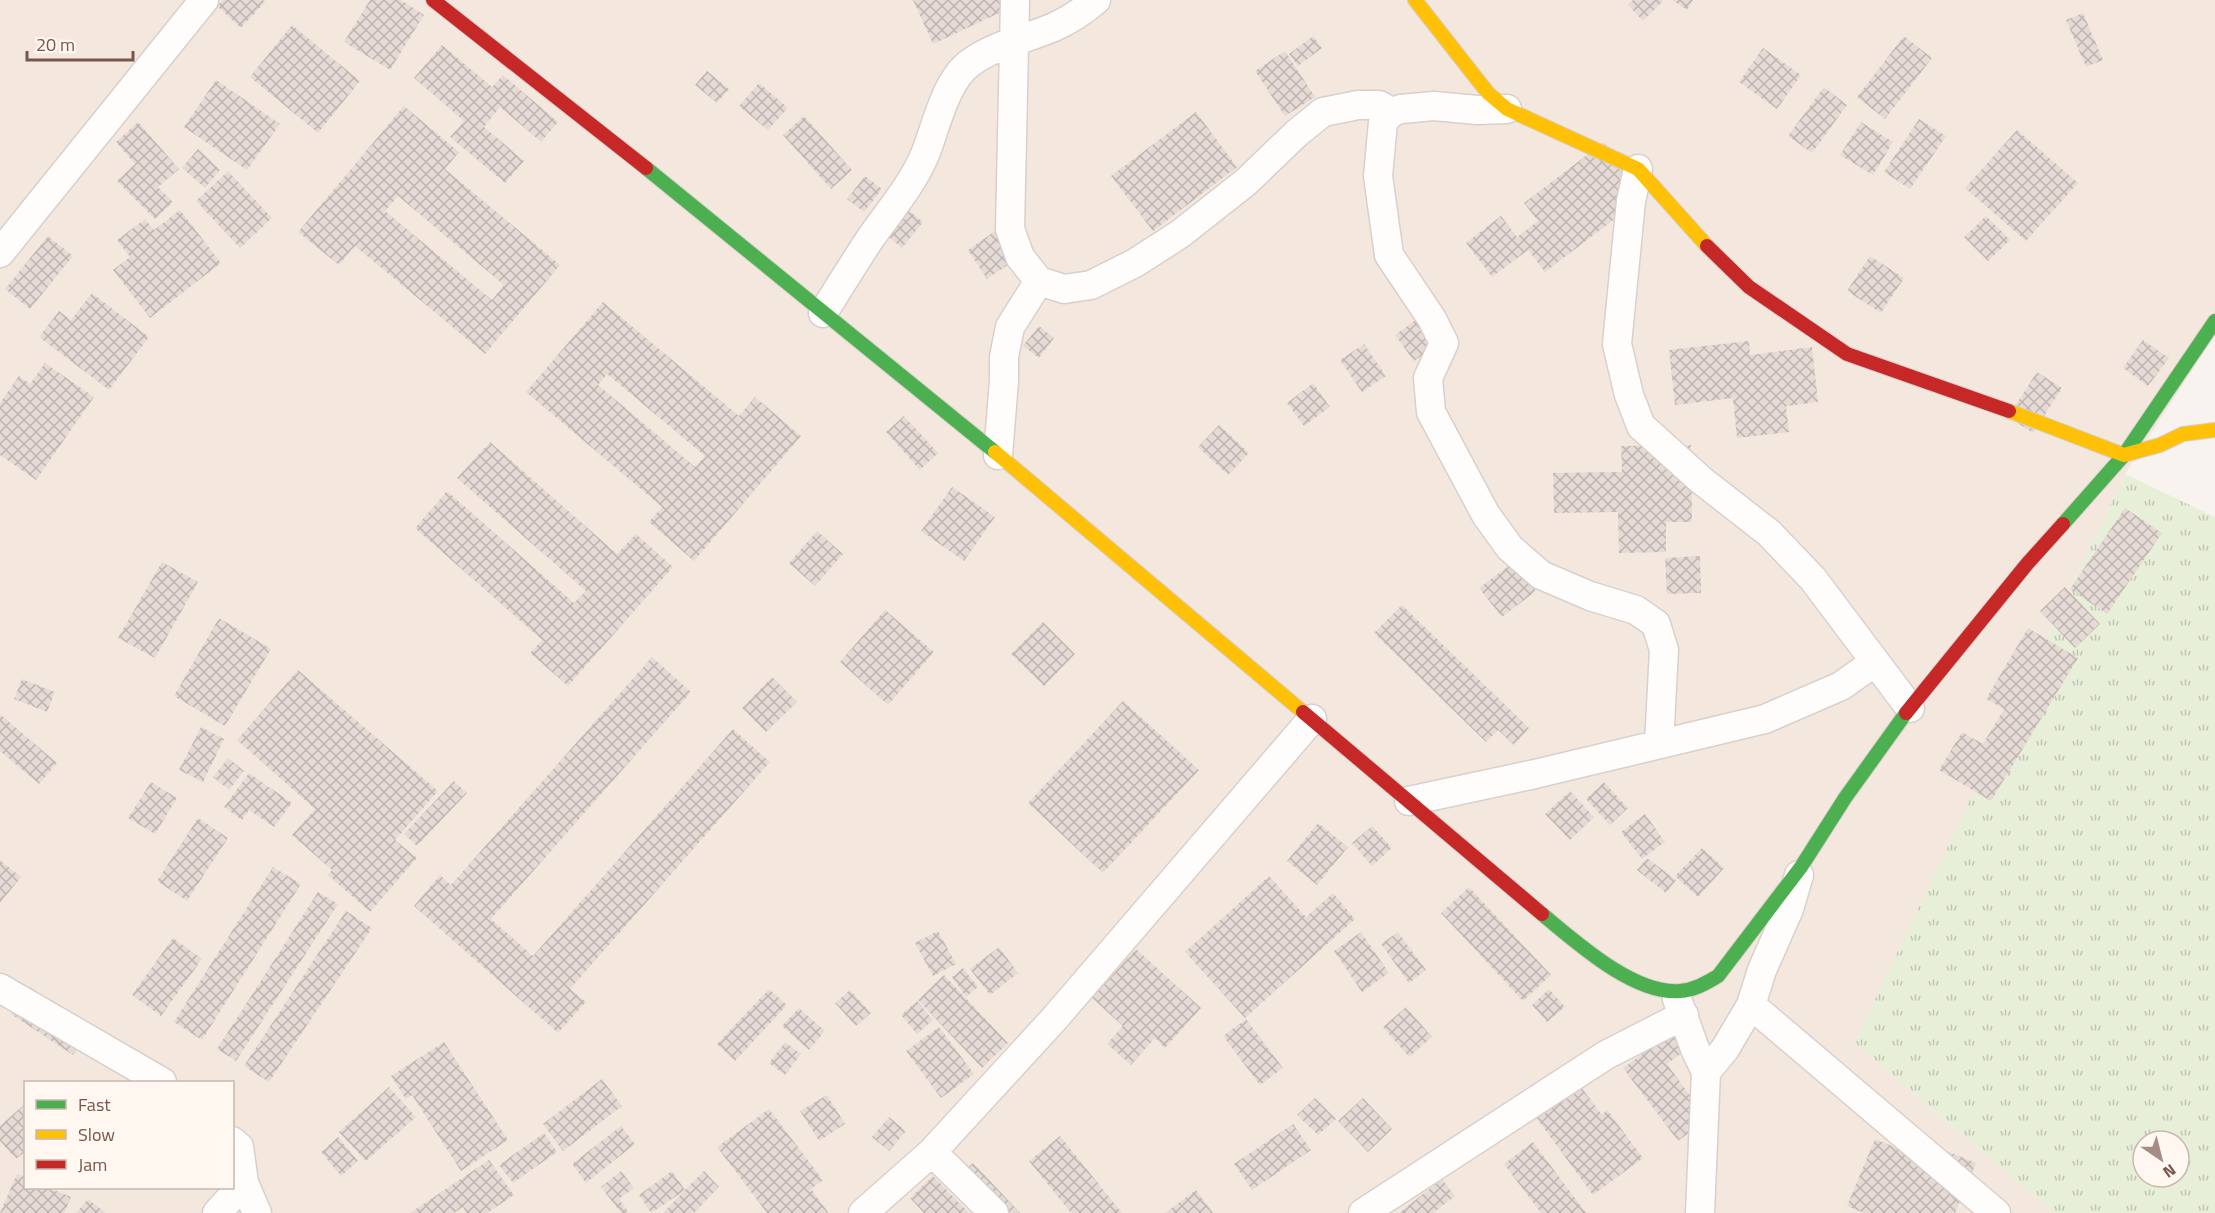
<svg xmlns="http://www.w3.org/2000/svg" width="2215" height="1213" viewBox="0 0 2215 1213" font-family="'Titillium Web',sans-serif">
  <defs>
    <pattern id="grass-tufts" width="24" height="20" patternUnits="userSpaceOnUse" patternTransform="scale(1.5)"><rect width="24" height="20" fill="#e8efd9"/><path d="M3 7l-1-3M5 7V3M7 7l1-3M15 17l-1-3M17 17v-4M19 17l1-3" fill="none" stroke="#c1c4b2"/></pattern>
    <pattern id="building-cross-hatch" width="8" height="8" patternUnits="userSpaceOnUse" patternTransform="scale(1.5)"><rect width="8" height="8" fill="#e5dad5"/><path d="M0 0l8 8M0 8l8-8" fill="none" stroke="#beb4af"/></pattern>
  </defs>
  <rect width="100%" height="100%" fill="#f8f3ee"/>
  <!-- residential -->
  <path fill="#f4e8de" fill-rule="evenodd" d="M 0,0 L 2215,0 L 2215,335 L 2125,474 L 1854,1043 L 2054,1213 L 0,1213 ZM 26,1082 L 232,1082 L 232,1188 L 26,1188 Z"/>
  <!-- grass -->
  <path fill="url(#grass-tufts)" fill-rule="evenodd" d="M 2125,474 L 2215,517 L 2215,1213 L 2054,1213 L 1854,1043 ZM 2143,1141 L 2179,1141 L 2179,1177 L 2143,1177 Z"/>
  <!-- building -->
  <path fill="url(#building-cross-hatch)" fill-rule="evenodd" d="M 223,0 L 263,0 L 265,2 L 241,28 L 217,6 Z
    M 370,0 L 401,0 L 424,15 L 390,70 L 344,42 Z
    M 913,0 L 1027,0 L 933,44 Z
    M 1633,0 L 1662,0 L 1663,1 L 1643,21 L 1628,5 Z
    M 1672,0 L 1693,0 L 1687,10 Z
    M 2083,13 L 2103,60 L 2086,67 L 2066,20 Z
    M 292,25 L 360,81 L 318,133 L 250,77 Z
    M 1313,36 L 1322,48 L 1298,66 L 1289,54 Z
    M 1904,36 L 1932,58 L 1885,119 L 1857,97 Z
    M 442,45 L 492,87 L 503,75 L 558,122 L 541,142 L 500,107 L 484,127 L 524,161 L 505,183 L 450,137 L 464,121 L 414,78 Z
    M 1763,48 L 1801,75 L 1777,109 L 1739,82 Z
    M 1285,51 L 1315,97 L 1285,116 L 1255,71 Z
    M 707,71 L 729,89 L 717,103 L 695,85 Z
    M 216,80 L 280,124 L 247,170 L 184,127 Z
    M 759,83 L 788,108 L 768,130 L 739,106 Z
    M 1824,87 L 1847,105 L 1812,153 L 1788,136 Z
    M 404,106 L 459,152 L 445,169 L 560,265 L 485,354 L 355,246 L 339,265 L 298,232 ZM 398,196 L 504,285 L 492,300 L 385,211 Z
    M 1196,112 L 1237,167 L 1153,231 L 1111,176 Z
    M 804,116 L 852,170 L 831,189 L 783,135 Z
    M 1919,119 L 1946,136 L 1910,189 L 1884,172 Z
    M 138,122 L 179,169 L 158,187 L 173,202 L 155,219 L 117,181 L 135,164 L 116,142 Z
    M 1861,122 L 1893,142 L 1873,175 L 1840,155 Z
    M 2017,130 L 2078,183 L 2026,241 L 1965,188 Z
    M 1604,142 L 1645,196 L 1545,272 L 1528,250 L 1492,277 L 1466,243 L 1501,216 L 1517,237 L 1538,221 L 1524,203 Z
    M 198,149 L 220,170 L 205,188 L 182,168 Z
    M 228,171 L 272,218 L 240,248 L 196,201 Z
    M 865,176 L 882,189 L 864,212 L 847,199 Z
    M 890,195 L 923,222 L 902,248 L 869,221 Z
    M 180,210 L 221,263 L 150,318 L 113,270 L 130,257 L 117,240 L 145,219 L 154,230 Z
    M 1986,216 L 2010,240 L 1988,261 L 1964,237 Z
    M 998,229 L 1018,258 L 987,279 L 968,250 Z
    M 48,236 L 73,256 L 30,309 L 5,289 Z
    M 1870,256 L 1904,278 L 1881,313 L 1847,291 Z
    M 92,293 L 149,337 L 109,390 L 39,337 L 59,311 L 71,320 Z
    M 603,302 L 739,416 L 755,397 L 801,436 L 694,561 L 649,522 L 662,507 L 526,392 ZM 607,374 L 705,456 L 695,467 L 598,385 Z
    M 1424,314 L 1443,340 L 1414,361 L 1395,335 Z
    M 1039,326 L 1054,338 L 1039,358 L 1023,346 Z
    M 2143,340 L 2169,358 L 2148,386 L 2123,368 Z
    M 1749,341 L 1750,355 L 1812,347 L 1818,402 L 1786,406 L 1789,432 L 1737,438 L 1733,398 L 1675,405 L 1669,350 Z
    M 1364,344 L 1386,376 L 1362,392 L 1340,360 Z
    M 45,363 L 94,397 L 36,480 L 0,455 L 0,403 L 19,376 L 30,384 Z
    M 2037,372 L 2062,388 L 2033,433 L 2008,417 Z
    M 1313,383 L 1330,407 L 1304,426 L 1287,403 Z
    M 904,416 L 938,453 L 920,470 L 886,432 Z
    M 1219,425 L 1249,453 L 1228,475 L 1198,447 Z
    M 490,442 L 617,554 L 636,534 L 673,567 L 568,686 L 530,653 L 542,640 L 415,528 L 447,491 L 574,603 L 586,591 L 457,478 Z
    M 1691,445 L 1692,522 L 1666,522 L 1666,552 L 1619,553 L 1618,512 L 1554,513 L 1553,473 L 1622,472 L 1621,446 Z
    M 952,487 L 995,517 L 964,561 L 921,531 Z
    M 2125,508 L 2162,533 L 2107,614 L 2070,589 Z
    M 817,531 L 843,554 L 815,586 L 789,563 Z
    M 1700,556 L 1701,593 L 1667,594 L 1665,558 Z
    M 162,562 L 198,582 L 155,658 L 118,638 Z
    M 1514,562 L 1536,591 L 1502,617 L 1479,588 Z
    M 2065,587 L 2100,624 L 2075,648 L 2040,611 Z
    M 1402,605 L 1529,728 L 1514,745 L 1498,730 L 1486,742 L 1374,633 Z
    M 885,610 L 934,652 L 888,705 L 840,662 Z
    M 219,618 L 271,649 L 225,726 L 174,696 Z
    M 1043,622 L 1075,654 L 1044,686 L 1011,654 Z
    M 2028,628 L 2078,658 L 1991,801 L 1939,770 L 1962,732 L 1983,744 L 2004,709 L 1986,699 Z
    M 652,657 L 691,692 L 491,919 L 533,956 L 733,729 L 770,762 L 570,989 L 586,1002 L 558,1033 L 414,906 L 440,875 L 451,885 Z
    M 298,670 L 438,791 L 395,840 L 417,858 L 370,912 L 328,875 L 332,870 L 292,835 L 315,809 L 237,740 Z
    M 772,677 L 797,702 L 766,732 L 742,708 Z
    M 22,679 L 55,692 L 47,712 L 14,699 Z
    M 1123,701 L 1199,770 L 1103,873 L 1028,803 Z
    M 0,714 L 57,763 L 39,784 L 0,751 Z
    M 201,727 L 224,739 L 203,782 L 179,770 Z
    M 228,758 L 244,771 L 229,790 L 213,777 Z
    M 249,773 L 292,803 L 274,827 L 249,810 L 242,820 L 224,807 Z
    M 454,781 L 467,793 L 417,846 L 404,834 Z
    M 151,782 L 177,798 L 155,834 L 128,818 Z
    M 1604,782 L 1628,808 L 1610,825 L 1586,799 Z
    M 1570,791 L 1594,817 L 1570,840 L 1545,814 Z
    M 1645,814 L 1665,842 L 1642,859 L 1621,832 Z
    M 198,818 L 228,838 L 187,901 L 157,881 Z
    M 1318,823 L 1348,847 L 1317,885 L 1287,861 Z
    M 1372,826 L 1392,848 L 1372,866 L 1352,843 Z
    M 1702,848 L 1724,868 L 1698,897 L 1675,876 Z
    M 1647,858 L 1676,880 L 1666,893 L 1637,870 Z
    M 0,860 L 21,877 L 0,903 Z
    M 273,867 L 301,884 L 202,1040 L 174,1022 Z
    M 1269,876 L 1306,917 L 1333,893 L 1355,919 L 1245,1018 L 1185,952 Z
    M 1469,887 L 1551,975 L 1523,1001 L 1441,913 Z
    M 318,892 L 338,904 L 236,1061 L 217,1049 Z
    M 346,911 L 372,928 L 269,1082 L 244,1066 Z
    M 938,931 L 956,964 L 933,976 L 915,943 Z
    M 1361,932 L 1389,973 L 1362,992 L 1334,951 Z
    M 1398,932 L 1426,970 L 1409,983 L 1381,944 Z
    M 173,938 L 202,959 L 161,1016 L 132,995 Z
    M 999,947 L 1018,973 L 990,995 L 970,969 Z
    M 1136,949 L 1201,1008 L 1165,1048 L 1155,1038 L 1131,1065 L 1107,1044 L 1123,1026 L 1092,998 Z
    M 963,968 L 978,987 L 966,997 L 952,977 Z
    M 944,975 L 1008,1043 L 982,1068 L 918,1000 Z
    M 30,987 L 91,1028 L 73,1055 L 11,1014 Z
    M 769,989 L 787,1005 L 735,1061 L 717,1044 Z
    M 1549,989 L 1565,1007 L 1547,1022 L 1532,1005 Z
    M 850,990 L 871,1013 L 856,1026 L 835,1003 Z
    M 917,1001 L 933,1020 L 917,1034 L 901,1015 Z
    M 1406,1007 L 1432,1037 L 1409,1057 L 1383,1027 Z
    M 799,1008 L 825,1031 L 809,1050 L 782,1026 Z
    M 1246,1019 L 1283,1068 L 1260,1085 L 1223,1036 Z
    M 1684,1024 L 1697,1042 L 1667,1064 L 1707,1119 L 1678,1141 L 1623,1068 Z
    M 939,1027 L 974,1074 L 941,1098 L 906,1051 Z
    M 444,1042 L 508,1140 L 461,1171 L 412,1095 L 406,1099 L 391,1076 Z
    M 785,1042 L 801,1054 L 785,1075 L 769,1063 Z
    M 602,1079 L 622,1106 L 563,1151 L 543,1124 Z
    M 1578,1083 L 1602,1115 L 1607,1110 L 1643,1158 L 1593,1195 L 1535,1116 Z
    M 389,1087 L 416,1117 L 366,1161 L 339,1132 Z
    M 827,1095 L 845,1124 L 819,1141 L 800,1111 Z
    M 1315,1098 L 1336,1119 L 1318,1135 L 1297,1115 Z
    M 1363,1098 L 1392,1129 L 1368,1152 L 1338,1121 Z
    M 26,1103 L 26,1151 L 16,1159 L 0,1141 L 0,1126 Z
    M 769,1109 L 823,1180 L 811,1189 L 828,1212 L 827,1213 L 767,1213 L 717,1147 Z
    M 889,1117 L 906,1131 L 889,1151 L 872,1137 Z
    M 1293,1124 L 1311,1150 L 1252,1190 L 1234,1164 Z
    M 621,1126 L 635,1144 L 586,1183 L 572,1164 Z
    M 544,1133 L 557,1152 L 513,1183 L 499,1165 Z
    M 1060,1136 L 1122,1213 L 1071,1213 L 1029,1161 Z
    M 338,1137 L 358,1161 L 341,1176 L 321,1152 Z
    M 1875,1139 L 1923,1159 L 1929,1144 L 1976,1163 L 1955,1213 L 1864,1213 L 1847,1206 Z
    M 1533,1142 L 1586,1213 L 1541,1213 L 1504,1164 Z
    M 489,1160 L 514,1195 L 487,1213 L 466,1213 L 463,1207 L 454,1213 L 410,1213 Z
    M 973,1163 L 1020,1213 L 975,1213 L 949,1185 Z
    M 621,1171 L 634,1188 L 619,1199 L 629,1213 L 621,1213 L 601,1187 Z
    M 672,1171 L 685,1190 L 704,1171 L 719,1187 L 694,1213 L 663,1213 L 684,1191 L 651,1213 L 639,1195 Z
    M 17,1174 L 26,1177 L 26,1188 L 49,1188 L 71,1197 L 64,1213 L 0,1213 Z
    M 933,1176 L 969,1213 L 924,1213 L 910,1198 Z
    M 1442,1179 L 1455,1196 L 1433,1213 L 1399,1213 Z
    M 1196,1190 L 1213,1213 L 1165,1213 Z
    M 88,1199 L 106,1213 L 76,1213 Z"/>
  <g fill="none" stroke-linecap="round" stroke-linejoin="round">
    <defs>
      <path id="street" d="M 1015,0 L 1010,229 L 1020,257 L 1039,281 L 1064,289 L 1091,285 L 1135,263 L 1180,234 L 1246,182 L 1297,133 L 1323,112 L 1358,105 L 1379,105 L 1392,112
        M 1507,109 L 1477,110 L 1434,106 L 1401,109 L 1392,112 L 1383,122 L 1378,176 L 1389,255 L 1432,319 L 1444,343 L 1428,378 L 1431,412 L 1486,515 L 1510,548 L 1541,575 L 1590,596 L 1636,610 L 1656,624 L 1664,650 L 1659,744
        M 1638,169 L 1631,201 L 1617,344 L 1629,395 L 1641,426 L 1701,480 L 1769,533 L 1813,579 L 1910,708
        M 0,253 L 204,0
        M 823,313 C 839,288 855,261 872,236 C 891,209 913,184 926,152 C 936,126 946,80 970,63 C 994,45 1026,39 1054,27 C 1070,20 1083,11 1096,0
        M 998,455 L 1004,381 L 1004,357 L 1010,327 L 1039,281
        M 1409,801 L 1535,774 L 1765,719 L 1841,686 L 1875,662
        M 0,988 L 162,1082
        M 1677,999 L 1695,1049 L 1706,1072 L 1700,1213
        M 1751,1005 L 1996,1213
        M 1706,1072 L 1725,1049 L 1751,1005 L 1762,970 L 1789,909 L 1799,875
        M 232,1141 L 239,1147 L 244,1183 L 257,1213
        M 932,1152 L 994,1213
        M 217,1213 L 244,1183
        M 863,1213 L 932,1152 L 1055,1018 L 1312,719
        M 1363,1213 L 1606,1055 L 1684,1015"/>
      <path id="fast" d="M 646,168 L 995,452
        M 2063,524 L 2124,455 L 2215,321
        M 1542,914 C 1576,942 1634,995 1680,991 C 1695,990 1706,983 1718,976 L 1801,867 L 1845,798 L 1906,713"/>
      <path id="slow" d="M 1415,0 L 1488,93 L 1507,109 L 1638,169 L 1707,246
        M 2009,411 L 2124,455 L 2160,445 L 2183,434 L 2215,430
        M 995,452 L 1303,712"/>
      <path id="jam" d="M 433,0 L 646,168
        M 1707,246 L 1749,287 L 1847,354 L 2009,411
        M 1303,712 L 1542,914
        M 1906,713 L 2027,564 L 2063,524"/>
    </defs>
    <!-- street casing -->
    <use href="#street" stroke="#d8d0cc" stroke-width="31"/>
    <!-- fast casing -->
    <use href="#fast" stroke="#d8cfca" stroke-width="16"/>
    <!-- slow casing -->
    <use href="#slow" stroke="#d8cfca" stroke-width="16"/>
    <!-- jam casing -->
    <use href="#jam" stroke="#d8cfca" stroke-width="16"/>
    <!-- street -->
    <use href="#street" stroke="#fefdfc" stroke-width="28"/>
    <!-- fast -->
    <use href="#fast" stroke="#4caf50" stroke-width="14"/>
    <!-- slow -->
    <use href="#slow" stroke="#ffc107" stroke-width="14"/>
    <!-- jam -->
    <use href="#jam" stroke="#c62828" stroke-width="14"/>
  </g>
  <!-- legend -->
  <rect x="24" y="1081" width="210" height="108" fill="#fff7f0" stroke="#c9b7ae" stroke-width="1.5"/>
  <rect x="36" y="1100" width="30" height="9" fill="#4caf50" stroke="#c9b7ae" stroke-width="1.5"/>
  <text x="78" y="1111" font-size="18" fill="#79564c">Fast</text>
  <rect x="36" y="1130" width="30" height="9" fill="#ffc107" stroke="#c9b7ae" stroke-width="1.5"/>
  <text x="78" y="1141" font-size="18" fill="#79564c">Slow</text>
  <rect x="36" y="1160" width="30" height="9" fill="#c62828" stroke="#c9b7ae" stroke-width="1.5"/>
  <text x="78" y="1171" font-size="18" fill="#79564c">Jam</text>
  <!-- north arrow -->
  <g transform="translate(2161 1159) rotate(145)"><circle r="28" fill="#fff7f0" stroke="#c9b7ae" stroke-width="1.5"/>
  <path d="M0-4.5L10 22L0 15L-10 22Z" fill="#a58d85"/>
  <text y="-9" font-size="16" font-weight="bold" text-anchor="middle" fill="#79564c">N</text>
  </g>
  <!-- scale -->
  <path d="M27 51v9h106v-9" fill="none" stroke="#79564c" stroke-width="3"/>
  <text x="36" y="51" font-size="18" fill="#79564c" stroke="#fff7f0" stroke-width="4.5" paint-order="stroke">20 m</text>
</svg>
